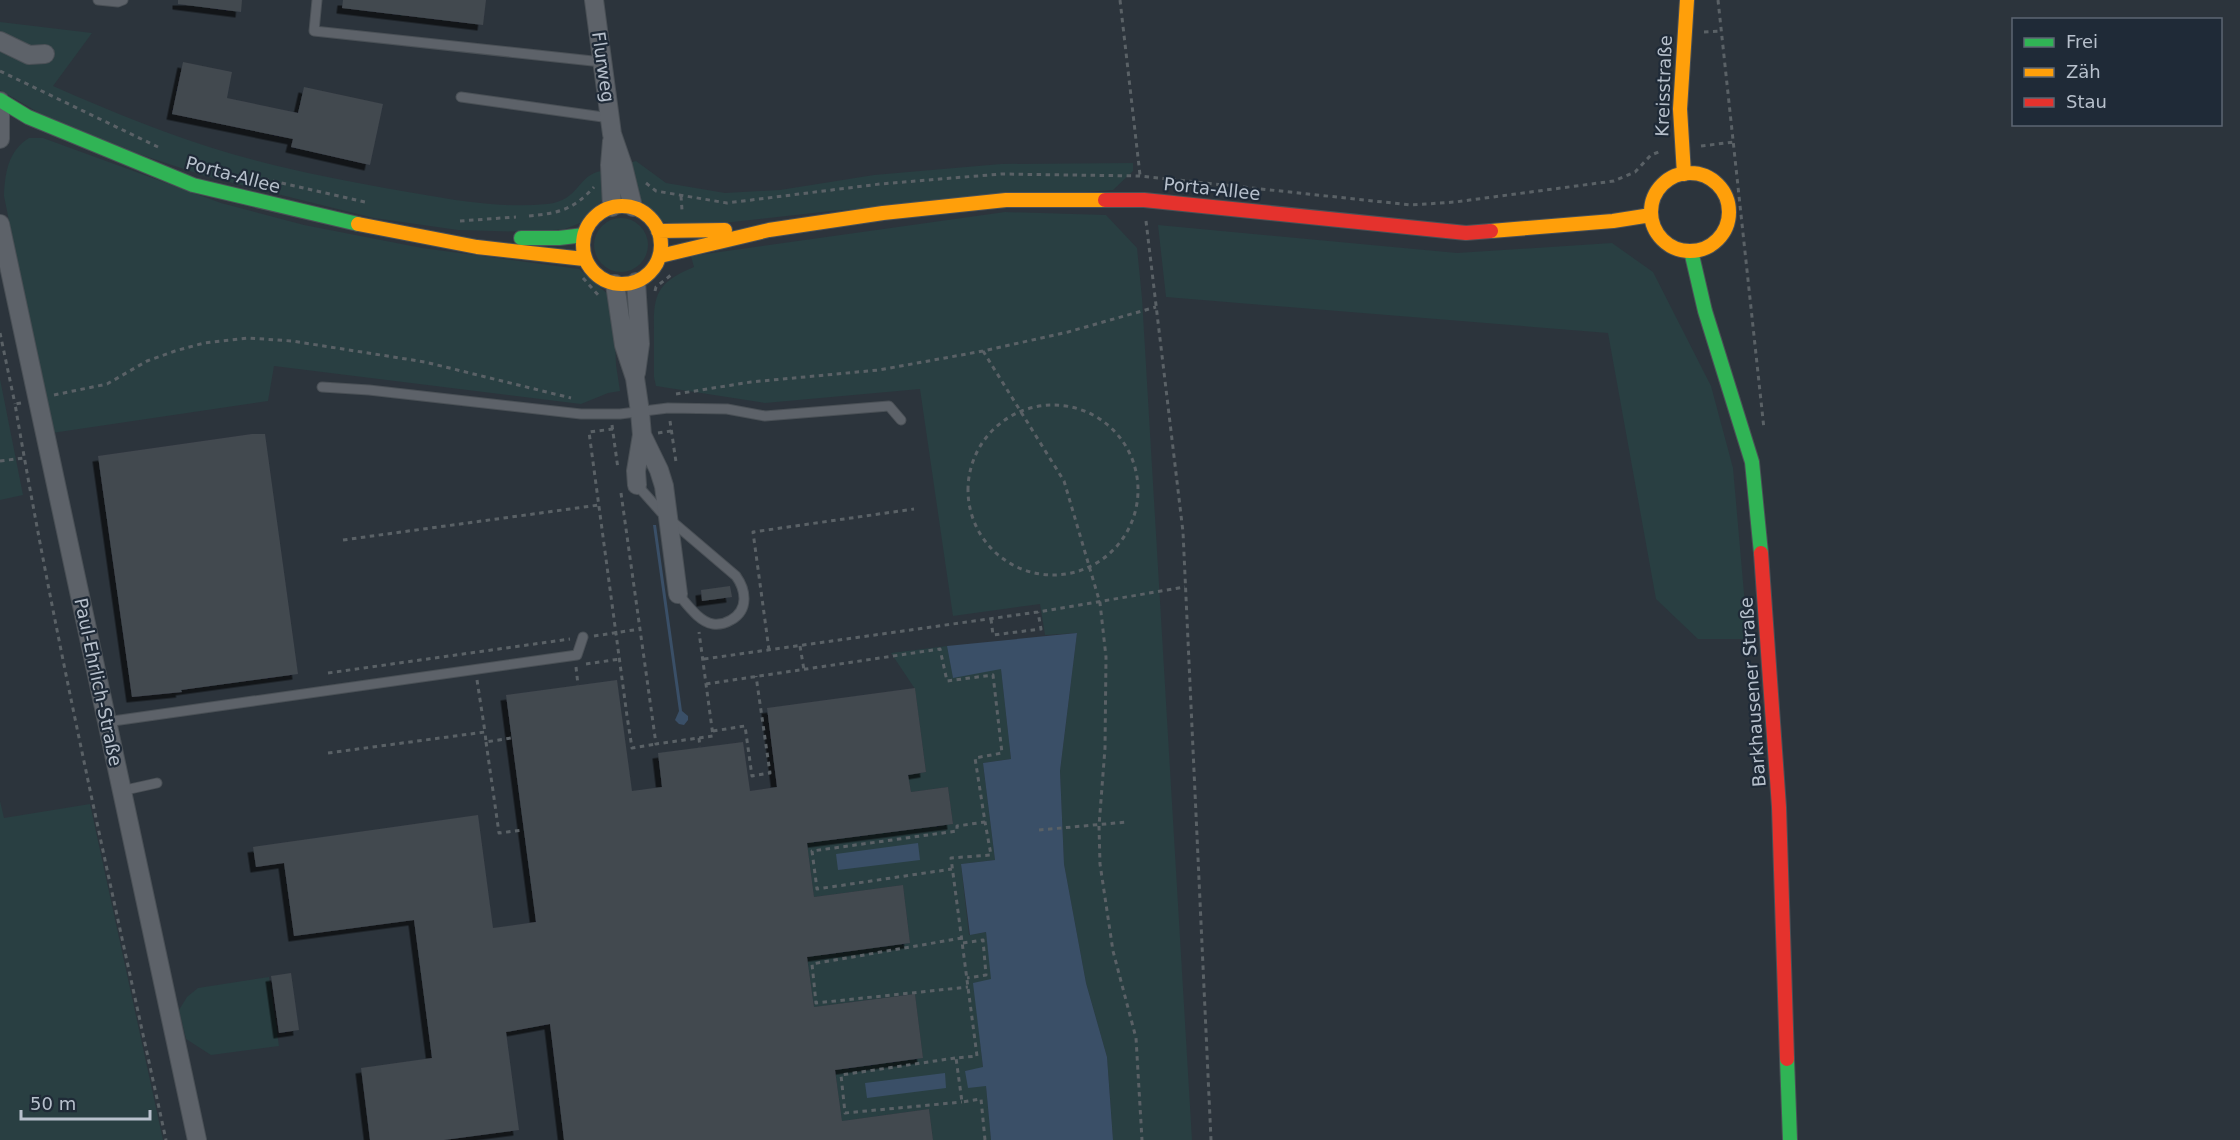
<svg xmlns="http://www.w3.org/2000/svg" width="2240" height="1140" viewBox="0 0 2240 1140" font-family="'DejaVu Sans',sans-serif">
  <defs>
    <filter id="shadow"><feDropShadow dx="-5.5" dy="5.5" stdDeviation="0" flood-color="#0009"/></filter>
  </defs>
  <rect width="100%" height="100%" fill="#2c343c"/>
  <!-- green -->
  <path fill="#293f42" d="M 0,22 L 92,33 L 53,86 C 112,112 171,136 232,154 C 288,170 345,181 402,191 C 449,199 499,209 547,204 C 580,201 577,174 602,171 L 604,195 L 600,203 L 580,223 L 565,229 L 531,232 L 458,230 L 374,218 L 205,176 L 124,149 L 41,114 L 0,90 Z
    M 29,138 L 43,138 L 221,203 L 304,225 L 422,248 L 579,269 L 610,296 L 614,303 L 616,365 L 620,391 L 608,393 L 581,404 L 274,366 L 268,401 L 52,433 L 4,196 C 5,173 8,151 29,138 Z
    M 636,161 L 666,183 L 725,193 L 780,190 L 874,175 L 1001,164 L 1133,163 L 1133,171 L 1113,190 L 831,211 L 696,226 L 664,222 L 650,211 L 640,199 L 628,163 Z
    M 1005,212 L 1106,215 L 1137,248 L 1142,298 L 1192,1140 L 1113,1140 L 1107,1057 L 1086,983 L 1064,864 L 1060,771 L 1077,633 L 1045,635 L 1040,604 L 953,616 L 920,389 L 765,403 L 656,386 L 654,377 C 654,361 654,345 654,329 C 653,292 659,282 694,267 L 691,256 Z
    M594 245a27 27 0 1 1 54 0a27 27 0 1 1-54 0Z
    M 1158,225 L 1457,253 L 1612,243 L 1653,272 L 1711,386 L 1733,468 L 1748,639 L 1698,639 L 1656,599 L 1608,333 L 1166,297 Z
    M 0,379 L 23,495 L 0,500 Z
    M 947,646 L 953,677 L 1001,668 L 1011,759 L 983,763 L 995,860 L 961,864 L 969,935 L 986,932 L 992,980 L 974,983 L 983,1068 L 965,1071 L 986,1086 L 991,1140 L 933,1140 L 929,1109 L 842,1121 L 835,1070 L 923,1058 L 915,994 L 814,1007 L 807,957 L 910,943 L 903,885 L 814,897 L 807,843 L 953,824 L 948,787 L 911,792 L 908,775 L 926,772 L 915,689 L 891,653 Z
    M 0,801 L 4,818 L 90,804 L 163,1140 L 0,1140 Z
    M 269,977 L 279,1046 L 211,1055 L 186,1039 L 179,1010 L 187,997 L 198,988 Z"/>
  <!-- water -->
  <path fill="#3a4f67" d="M 653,525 L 656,525 L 682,711 L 688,716 L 688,720 L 684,725 L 679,724 L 675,720 L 679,711 Z
    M 1077,633 L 1060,771 L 1064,864 L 1086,983 L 1107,1057 L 1113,1140 L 991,1140 L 986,1086 L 968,1088 L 965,1071 L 983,1067 L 973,983 L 991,979 L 986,932 L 970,935 L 961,864 L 995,860 L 983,763 L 1011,759 L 1001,669 L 953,678 L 947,646 Z
    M 918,843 L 920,860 L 838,870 L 836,854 Z
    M 945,1073 L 946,1088 L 867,1098 L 865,1083 Z"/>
  <!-- building -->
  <path fill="#42484f" filter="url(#shadow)" d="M 178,0 L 242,0 L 241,12 L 178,4 Z
    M 343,0 L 486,0 L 483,25 L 342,8 Z
    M 183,62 L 232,72 L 227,98 L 298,113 L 304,87 L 383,104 L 370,165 L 291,147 L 293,139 L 172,114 Z
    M 252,434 L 265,434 L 298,674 L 181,690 L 182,692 L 132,697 L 98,456 Z
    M 730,586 L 732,597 L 702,601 L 701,590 Z
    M 617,680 L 632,791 L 662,787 L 658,753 L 743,742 L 750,791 L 777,787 L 767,708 L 915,688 L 926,772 L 908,775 L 911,792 L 948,787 L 953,824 L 807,843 L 814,897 L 903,885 L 910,943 L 807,957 L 814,1007 L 915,994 L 923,1058 L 835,1070 L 842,1121 L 929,1109 L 933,1140 L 564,1140 L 550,1024 L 506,1032 L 519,1130 L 444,1140 L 370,1140 L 361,1068 L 432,1058 L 414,920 L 294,936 L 284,863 L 256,867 L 253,847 L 478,815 L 493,928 L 536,922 L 506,695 Z
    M 291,973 L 299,1030 L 279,1033 L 271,976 Z"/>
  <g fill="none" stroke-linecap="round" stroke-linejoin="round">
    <defs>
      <path id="lane" d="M 98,0 L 118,2 L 123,0
        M 317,0 L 314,31 L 602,62
        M 461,97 L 610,118
        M 322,387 L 369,390 L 581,414 L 620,414 L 668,408 L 727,409 L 765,416 L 889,406 L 901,420
        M 637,485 L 661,512 L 736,576 C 746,590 749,610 731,620 C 726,623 720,625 713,624 C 699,622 687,604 678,594
        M 106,722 L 577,655 L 583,637
        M 121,791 L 157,783"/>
      <path id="street" d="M 594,0 L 612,134 L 623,166 L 633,207
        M 0,41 L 29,55 L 45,54
        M 0,101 L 0,139
        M 612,141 L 610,165 L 612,207
        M 0,224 L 197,1140
        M 615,284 L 624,345 L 635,378 L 640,412 L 642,435 L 636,471 L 637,485
        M 636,373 L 640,344 L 636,282
        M 642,435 L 659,470 L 664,486 L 678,594"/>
      <path id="fast" d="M 0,100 L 28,117 L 193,185 L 358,224
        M 521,238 L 559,238 L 584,235
        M 1691,251 L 1705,311 L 1752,462 L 1761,553
        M 1787,1059 L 1790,1140"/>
      <path id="slow" d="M1651 212a39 39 0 1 1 78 0a39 39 0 1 1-78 0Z
        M 1684,174 L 1680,109 L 1687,0
        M583 245a39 39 0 1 1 78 0a39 39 0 1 1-78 0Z
        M 358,224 L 477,247 L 584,259
        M 658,231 L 725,230
        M 1491,231 L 1613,221 L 1651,215
        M 660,256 L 769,230 L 883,213 L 1006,200 L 1105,200"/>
      <path id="jam" d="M 1105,200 L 1144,200 L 1466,233 L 1491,231
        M 1761,553 L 1779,807 L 1787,1059"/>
    </defs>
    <!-- lane casing -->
    <use href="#lane" stroke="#4a5056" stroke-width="11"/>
    <!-- street casing -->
    <use href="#street" stroke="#4a5056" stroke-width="20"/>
    <!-- fast casing -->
    <use href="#fast" stroke="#4a5056" stroke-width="16"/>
    <!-- slow casing -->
    <use href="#slow" stroke="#4a5056" stroke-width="16"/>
    <!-- jam casing -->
    <use href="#jam" stroke="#4a5056" stroke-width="16"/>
    <!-- path -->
    <path stroke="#5a6166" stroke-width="3" stroke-dasharray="4.5 4.5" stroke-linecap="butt" d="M 1120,0 L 1140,175
      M 1718,0 L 1764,429
      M 1704,32 L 1721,31
      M 0,71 L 158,147
      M 1701,146 L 1734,142
      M 264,179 L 369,203
      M 646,183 L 656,191 L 727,203 L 880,184 L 1001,174 L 1140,176 L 1411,205 L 1455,202 L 1614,181 L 1635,172 L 1651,155 L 1661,151
      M 681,196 L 682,210
      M 529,216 C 559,213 573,210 594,187
      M 460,221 L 516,217
      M 1146,221 L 1183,532 L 1211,1140
      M 583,278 L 599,296
      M 655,291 L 656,287 L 671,275
      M 0,333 L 15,404
      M 983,351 L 1064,481 L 1100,603 L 1106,657 L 1105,748 L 1099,826 L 1100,864 L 1113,951 L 1136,1038 L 1142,1140
      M 676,394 L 751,382 L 879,370 L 983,351 L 1068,332 L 1156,307
      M 54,395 L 107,384 L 147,361 L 175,351 L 204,343 L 248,338 L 292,341 L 425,362 L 571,398
      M 21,403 L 15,404 C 57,651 113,895 166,1140
      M968 490a85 85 0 1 1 170 0a85 85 0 1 1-170 0Z
      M 670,421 L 676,462
      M 612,425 L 618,469
      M 613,429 L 589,432 L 627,716 L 632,748 L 656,744
      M 658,433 L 671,431
      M 0,461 L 24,458
      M 621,493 L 656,744 L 713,736 L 699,632
      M 343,540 L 599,505
      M 991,619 L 993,635 L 1041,629 L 1038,612
      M 594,636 L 640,629
      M 800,646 L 804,670
      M 769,650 L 753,532 L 914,509
      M 704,659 L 1038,612 L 1185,587
      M 586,664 L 620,659
      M 576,667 L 578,685
      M 328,673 L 570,639
      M 477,680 L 485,732
      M 706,684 L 940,649 L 947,681 L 993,675 L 1002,753 L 975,758 L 985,822 L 957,826 L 957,831 L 812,851 L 817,889 L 952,869
      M 713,731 L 745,726 L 752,776 L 770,773 L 756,676
      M 699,738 L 700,747
      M 486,742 L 499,833 L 523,830
      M 328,753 L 485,732 L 486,742 L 511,738
      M 1039,830 L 1127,822
      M 962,938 L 812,964 L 816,1003 L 968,987
      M 963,943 L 983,940 L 986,975 L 967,978
      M 955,1058 L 841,1075 L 845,1113 L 962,1102
      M 985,1140 L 981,1099 L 962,1102 L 956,1058 L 977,1056 L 951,858 L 991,855 L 985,822"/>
    <!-- lane -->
    <use href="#lane" stroke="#5d6269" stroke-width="9"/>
    <!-- street -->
    <use href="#street" stroke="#5d6269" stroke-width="18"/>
    <!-- fast -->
    <use href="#fast" stroke="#30b455" stroke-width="14"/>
    <!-- slow -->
    <use href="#slow" stroke="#ff9f0a" stroke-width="14"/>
    <!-- jam -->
    <use href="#jam" stroke="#e5322d" stroke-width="14"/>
  </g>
  <g text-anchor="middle" stroke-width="4.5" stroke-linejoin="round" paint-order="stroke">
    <!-- street labels -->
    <g font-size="18" fill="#b7c0cc" stroke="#1f2a37">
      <text transform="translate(603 67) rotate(82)" y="6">Flurweg</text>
      <text transform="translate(1664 86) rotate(-88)" y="6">Kreisstraße</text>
      <text transform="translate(233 175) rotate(15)" y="6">Porta-Allee</text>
      <text transform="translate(1212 189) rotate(6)" y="6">Porta-Allee</text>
      <text transform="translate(98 682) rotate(78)" y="6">Paul-Ehrlich-Straße</text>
      <text transform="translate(1753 692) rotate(-94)" y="6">Barkhausener Straße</text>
    </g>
  </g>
  <!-- legend -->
  <rect x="2012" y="18" width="210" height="108" fill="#1f2a37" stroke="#5c6673" stroke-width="1.5"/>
  <rect x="2024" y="38" width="30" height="9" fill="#30b455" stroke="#5c6673" stroke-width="1.5"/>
  <text x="2066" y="48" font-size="18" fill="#b7c0cc">Frei</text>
  <rect x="2024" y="68" width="30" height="9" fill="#ff9f0a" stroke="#5c6673" stroke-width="1.5"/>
  <text x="2066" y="78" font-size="18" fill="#b7c0cc">Zäh</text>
  <rect x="2024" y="98" width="30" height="9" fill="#e5322d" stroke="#5c6673" stroke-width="1.5"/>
  <text x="2066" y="108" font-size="18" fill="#b7c0cc">Stau</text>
  <!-- scale -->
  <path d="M21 1110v9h129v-9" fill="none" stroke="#b7c0cc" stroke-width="3"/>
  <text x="30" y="1110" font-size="18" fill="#b7c0cc" stroke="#1f2a37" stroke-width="4.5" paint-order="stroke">50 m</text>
</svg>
